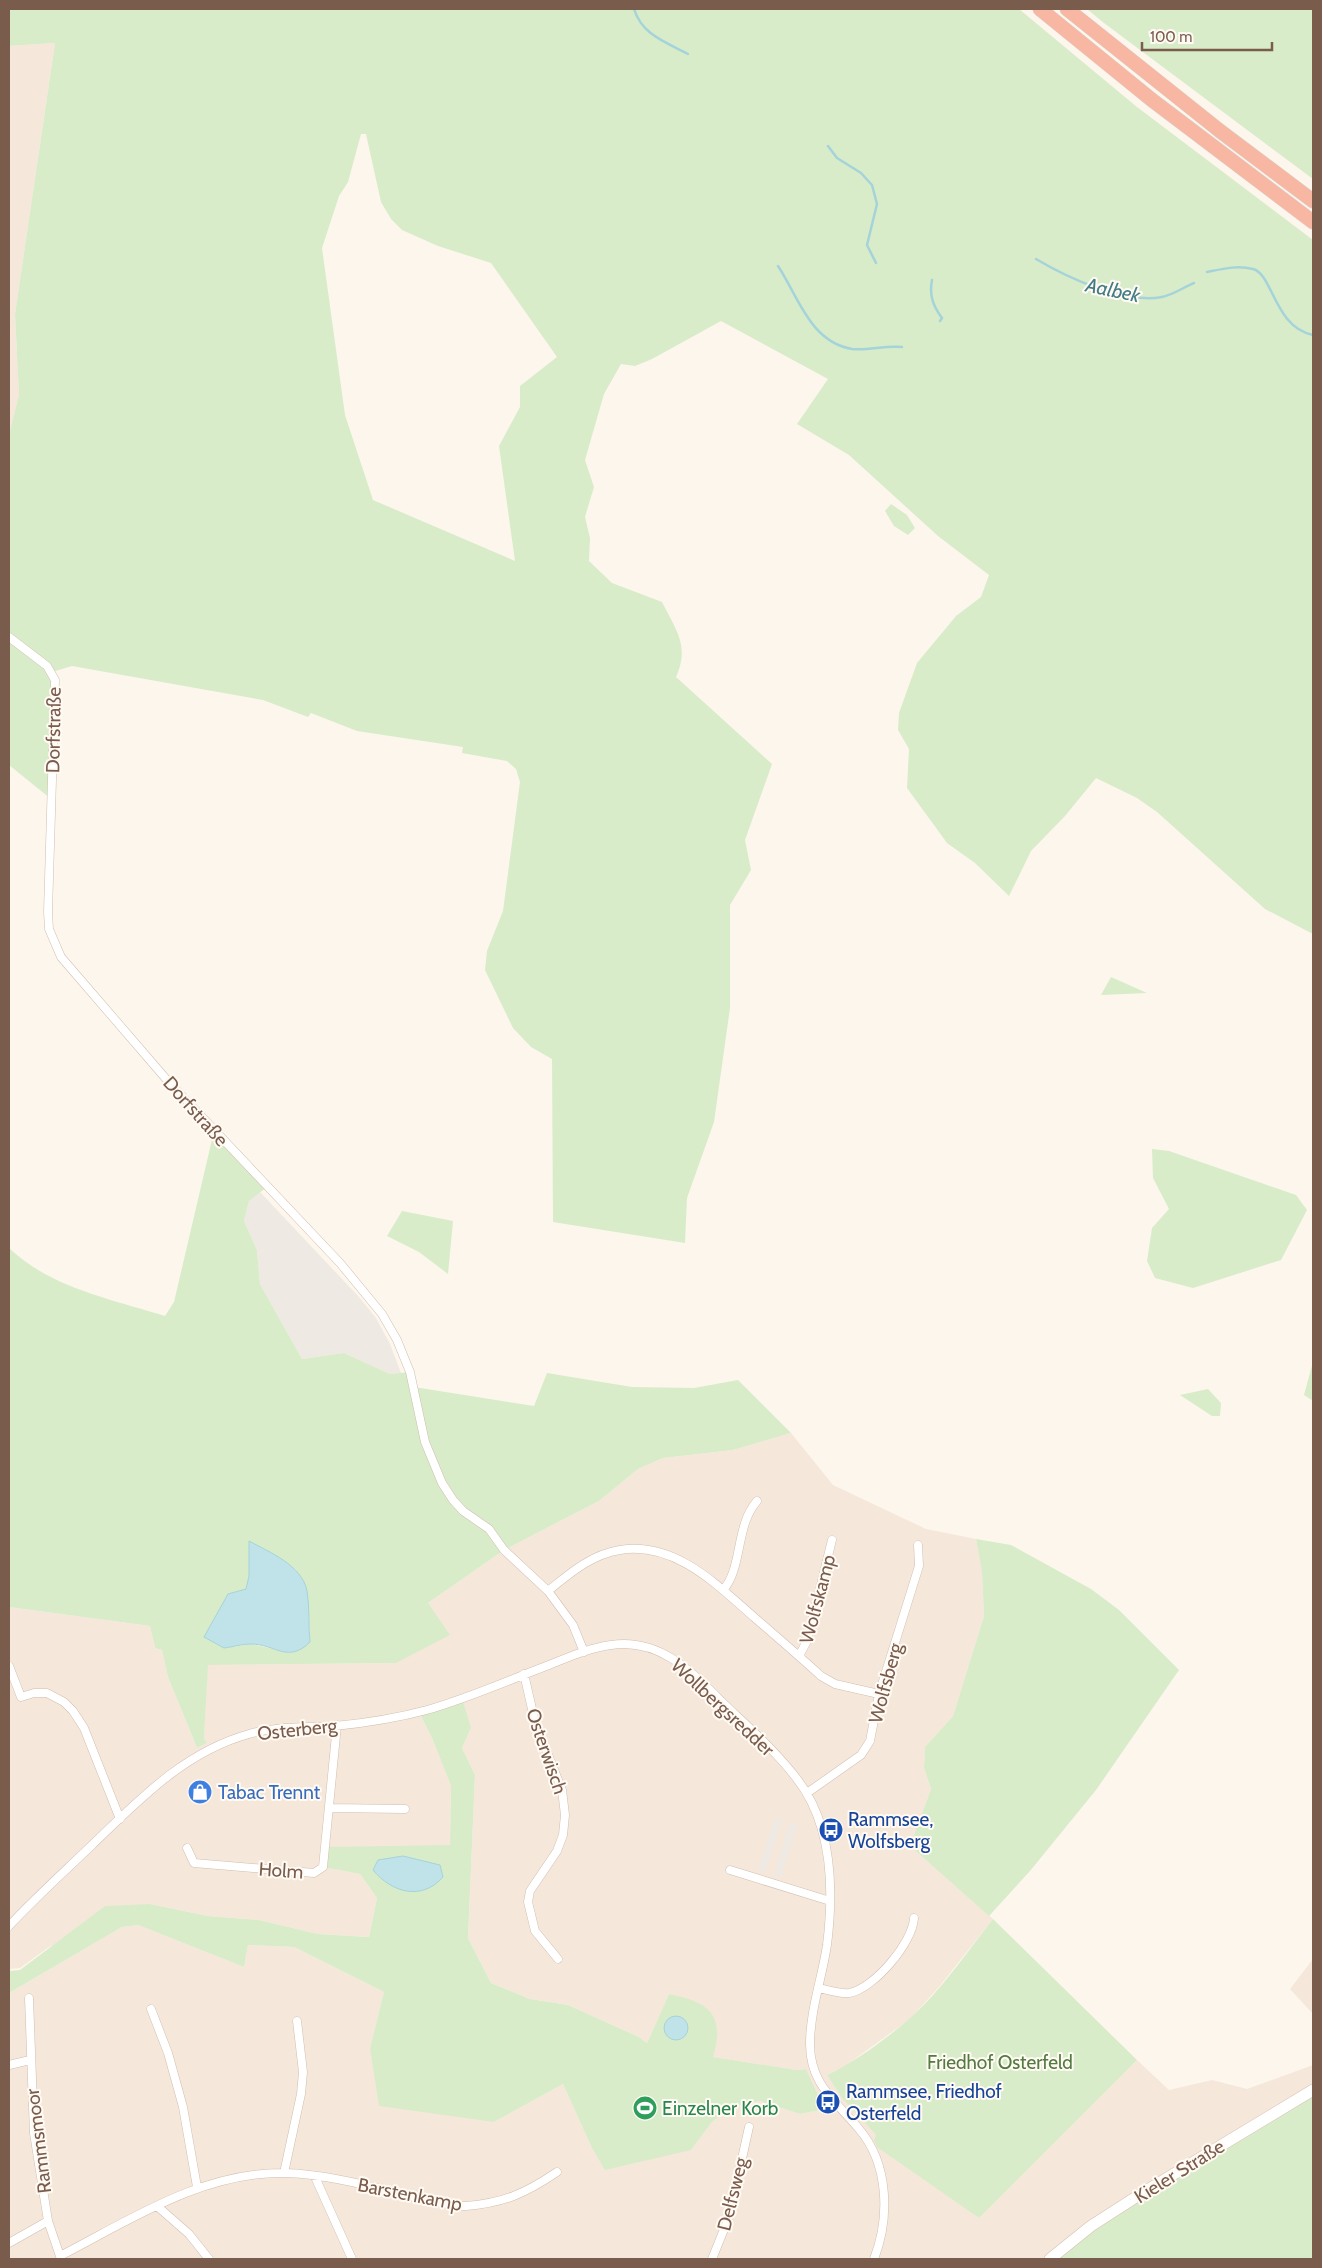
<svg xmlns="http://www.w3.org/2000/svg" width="1322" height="2268" viewBox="0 0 1322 2268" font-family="Cabin,sans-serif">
  <rect width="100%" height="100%" fill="#fdf6ec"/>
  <!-- residential -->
  <path fill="#f5e8da" d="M 55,43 L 15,314 L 19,395 L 9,434 L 9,46 Z
    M 791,1433 L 833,1485 L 926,1529 L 976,1539 L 982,1571 L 984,1616 L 953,1716 L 925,1747 L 924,1768 L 931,1789 L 910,1846 L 993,1919 L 939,1987 L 910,2019 L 845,2066 L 827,2075 L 842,2098 L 876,2135 L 979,2218 L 1137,2060 L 1169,2090 L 1212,2080 L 1247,2089 L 1313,2065 L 1313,2090 L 1050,2259 L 9,2259 L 9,1993 L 122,1927 L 138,1925 L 244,1967 L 248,1945 L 294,1947 L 384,1992 L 370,2048 L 494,2122 L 563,2084 L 591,2146 L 691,2150 L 712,2122 L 733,2106 L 760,2101 L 800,2114 L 829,2108 L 819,2097 L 806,2069 L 797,2070 L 712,2057 L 716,2044 L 669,1994 L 647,2043 L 639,2037 L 568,2005 L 530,1999 L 491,1983 L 468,1938 L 475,1775 L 462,1748 L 471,1728 L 419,1712 L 432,1738 L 451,1786 L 450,1845 L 324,1867 L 360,1874 L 377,1898 L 369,1937 L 318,1934 L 259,1920 L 208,1916 L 150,1904 L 49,1947 L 20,1968 L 9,1969 L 9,1607 L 150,1626 L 155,1648 L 162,1650 L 168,1677 L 197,1748 L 207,1743 L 204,1739 L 207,1665 L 396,1663 L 428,1603 L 504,1550 L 599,1501 L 638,1469 L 663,1458 L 733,1450 Z
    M 1313,1959 L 1313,2014 L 1290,1989 Z"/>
  <!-- industrial -->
  <path fill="#efe9e4" d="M 260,1192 L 359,1297 L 376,1318 L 390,1344 L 401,1373 L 390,1374 L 344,1353 L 302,1359 L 260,1284 L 257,1250 L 244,1221 L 249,1201 Z
    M 775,1818 L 782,1820 L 765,1872 L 758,1870 Z
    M 790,1822 L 797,1825 L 781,1877 L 774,1875 Z"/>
  <!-- green -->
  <path fill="#d8ecc9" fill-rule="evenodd" d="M 9,9 L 1019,9 L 1137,107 L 1313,240 L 1313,934 L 1265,909 L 1157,812 L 1137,798 L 1096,778 L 1065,816 L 1031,851 L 1009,896 L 975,863 L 947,843 L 907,788 L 909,749 L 898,730 L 899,713 L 917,663 L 956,616 L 981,597 L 989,575 L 938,536 L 849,455 L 797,424 L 828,379 L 721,321 L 652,359 L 635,366 L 621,364 L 604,394 L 585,460 L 594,487 L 585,517 L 590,538 L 589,561 L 612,583 L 662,602 C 676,630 690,646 676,677 L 772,764 L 745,840 L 751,870 L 730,905 L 730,1008 L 714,1122 L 687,1198 L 685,1243 L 553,1222 L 552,1059 L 531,1047 L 513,1028 L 485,970 L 487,951 L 503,911 L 520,782 L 516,769 L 507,761 L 462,753 L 463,747 L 357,731 L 311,713 L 308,717 L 263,700 L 72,666 L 52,672 L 51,799 L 9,765 L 9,434 L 19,395 L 15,314 L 55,43 L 9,46 ZM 361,134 L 366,134 L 381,202 L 391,219 L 402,230 L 438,246 L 491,263 L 557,357 L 520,386 L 520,407 L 499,446 L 515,561 L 373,500 L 345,415 L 322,248 L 339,196 L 348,182 Z
    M 1087,9 L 1313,9 L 1313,179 L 1104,23 Z
    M 891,504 L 907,515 L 915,528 L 908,535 L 894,526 L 885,511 Z
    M 1111,977 L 1147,993 L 1101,995 Z
    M 214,1131 L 267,1187 L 249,1201 L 244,1221 L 257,1250 L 260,1284 L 302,1359 L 344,1353 L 390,1374 L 410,1372 L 414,1387 L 534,1406 L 547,1373 L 632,1387 L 694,1388 L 738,1380 L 791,1433 L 733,1450 L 663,1458 L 638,1469 L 599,1501 L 504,1550 L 428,1603 L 450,1635 L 396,1663 L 208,1665 L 204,1739 L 207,1743 L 197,1748 L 168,1677 L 162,1650 L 155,1648 L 150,1626 L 9,1607 L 9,1248 C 51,1288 111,1299 165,1316 L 174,1302 ZM 249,1542 L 296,1570 L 308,1601 L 310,1642 L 290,1653 L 252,1644 L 224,1648 L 205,1637 L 228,1594 L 246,1589 L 249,1576 Z
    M 1152,1149 L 1169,1151 L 1296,1195 L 1307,1210 L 1281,1260 L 1193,1288 L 1155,1278 L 1147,1261 L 1152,1228 L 1169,1209 L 1153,1178 Z
    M 402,1211 L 453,1221 L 448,1274 L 419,1252 L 387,1236 Z
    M 1313,1362 L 1313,1401 L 1304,1395 Z
    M 1208,1389 L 1221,1403 L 1220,1416 L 1212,1416 L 1180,1395 Z
    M 976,1539 L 1011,1545 L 1091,1589 L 1119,1610 L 1179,1670 L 1096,1790 L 1030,1871 L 989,1916 L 910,1846 L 931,1789 L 924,1768 L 925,1747 L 953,1716 L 984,1616 L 982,1572 Z
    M 462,1698 L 471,1728 L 462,1748 L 475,1775 L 468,1938 L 491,1983 L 530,1999 L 568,2005 L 639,2037 L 647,2043 L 669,1994 C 708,2002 726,2014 713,2057 L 797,2070 L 806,2069 L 819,2097 L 830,2108 L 800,2114 L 760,2101 L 733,2106 L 712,2122 L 691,2150 L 605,2170 L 591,2146 L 563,2084 L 494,2122 L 379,2106 L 370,2048 L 384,1992 L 294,1947 L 248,1945 L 244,1967 L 138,1925 L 122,1927 L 9,1993 L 9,1971 L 20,1970 L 105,1906 L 150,1904 L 208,1916 L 259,1920 L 318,1934 L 369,1937 L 377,1898 L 360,1874 L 323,1867 L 326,1847 L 450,1845 L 451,1786 L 432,1738 L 419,1712 Z
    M 993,1919 L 1137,2060 L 979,2218 L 877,2147 L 874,2140 L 876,2135 L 842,2098 L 827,2075 C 856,2061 885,2040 909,2019 C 940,1992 967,1952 993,1919 Z
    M 1313,2090 L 1313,2259 L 1050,2259 Z"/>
  <!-- water -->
  <path fill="#bfe3e8" stroke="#a5d3da" d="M 249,1541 C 269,1552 302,1565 307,1591 C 310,1608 308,1625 310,1642 C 288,1664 275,1644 251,1644 C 242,1644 232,1647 224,1648 L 204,1637 L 228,1594 L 246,1589 L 249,1576 Z
    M 403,1856 L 440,1865 L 443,1877 C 422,1901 392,1893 373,1870 L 378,1860 Z
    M664 2028a12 12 0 1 1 24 0a12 12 0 1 1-24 0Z"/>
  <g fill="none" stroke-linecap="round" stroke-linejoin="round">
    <!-- stream -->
    <path stroke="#a5d3da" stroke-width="2.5" d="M 634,9 C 642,35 666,42 688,54
      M 828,146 L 837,158 L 861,173 L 872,185 L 877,204 L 867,245 L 876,263
      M 1036,259 C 1068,278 1124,304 1162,297 C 1173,295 1184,287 1194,283
      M 778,266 C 798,296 810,342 852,349 C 868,351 885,345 902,347
      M 1207,272 C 1222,269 1237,265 1253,269 C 1273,274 1274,327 1313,335
      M 932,280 C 929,295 933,306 942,318 L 940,321"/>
    <defs>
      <path id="street" d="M 9,637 L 47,666 L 55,680 L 48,912 L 49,929 L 61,957 L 167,1080 L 340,1263 L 382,1314 L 397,1340 L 410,1372 L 425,1442 L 442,1483 L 453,1500 L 463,1511 L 489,1529 L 504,1550 L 548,1591 L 573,1625 L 584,1652
        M 723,1590 C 743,1568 735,1526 757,1501
        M 548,1591 C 569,1574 592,1554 620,1550 C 675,1541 717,1585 755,1618 C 777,1637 799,1656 821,1676 L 835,1684 L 879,1694
        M 799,1656 L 807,1641 L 832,1540
        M 9,1666 L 21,1697 L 34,1693 L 47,1693 L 64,1702 L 73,1711 L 84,1728 L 120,1819
        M 524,1674 L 535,1722 L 562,1790 L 565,1815 L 563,1835 L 557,1851 L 530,1891 L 528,1902 L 535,1931 L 558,1959
        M 807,1793 L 861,1755 L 870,1741 L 879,1694 L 919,1566 L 918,1545
        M 329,1808 L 405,1809
        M 187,1848 L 194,1863 L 314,1873 L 323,1867 L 337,1725
        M 730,1870 L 830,1901
        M 9,1926 C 35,1898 64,1872 92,1845 C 139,1800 184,1752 249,1734 C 276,1726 306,1728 335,1726 C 366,1723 397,1718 427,1710 C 469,1698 509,1680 549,1665 C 569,1657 589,1648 611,1645 C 658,1638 691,1670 721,1701 C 747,1726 775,1750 797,1779 C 833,1825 834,1889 827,1945 C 822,1978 810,2011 810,2044 C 810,2085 836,2101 859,2129 C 889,2164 890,2218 874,2259
        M 819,1988 C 828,1990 840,1994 849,1993 C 874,1989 913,1942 914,1918
        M 29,1998 L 34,2133 L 48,2221 L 61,2259
        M 151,2009 L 168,2053 L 183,2107 L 197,2187
        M 9,2065 L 30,2060
        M 284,2173 L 301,2094 L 303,2072 L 297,2021
        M 315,2177 L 352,2259
        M 157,2206 L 189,2234 L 209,2259
        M 9,2243 L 48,2221
        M 60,2256 C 130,2220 202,2172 284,2173 C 328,2174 372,2187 414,2197 C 430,2200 450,2207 466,2206 C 504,2203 526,2193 557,2172
        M 712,2259 L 729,2217 L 749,2127"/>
      <path id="secondary" d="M 1050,2259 L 1091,2226 L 1136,2197 L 1313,2090"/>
      <path id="highway" d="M 1040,9 L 1152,100 L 1313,222
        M 1067,9 L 1220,131 L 1313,201"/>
    </defs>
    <!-- street casing -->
    <use href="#street" stroke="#d1beb0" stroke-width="9"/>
    <!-- secondary casing -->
    <use href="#secondary" stroke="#d6c0b0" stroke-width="12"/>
    <!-- highway casing -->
    <use href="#highway" stroke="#dad1cd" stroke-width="15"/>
    <!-- street -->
    <use href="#street" stroke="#fff" stroke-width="8"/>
    <!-- secondary -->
    <use href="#secondary" stroke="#fff" stroke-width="11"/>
    <!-- highway -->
    <use href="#highway" stroke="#f7b7a3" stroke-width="14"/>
  </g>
  <!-- icons -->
  <defs>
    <symbol id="shop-disc" viewBox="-11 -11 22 22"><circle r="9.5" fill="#3f7fe0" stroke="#fffaf3"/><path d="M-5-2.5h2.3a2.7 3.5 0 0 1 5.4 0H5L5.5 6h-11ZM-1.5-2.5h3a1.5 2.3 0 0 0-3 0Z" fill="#fff"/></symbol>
    <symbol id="bus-disc" viewBox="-11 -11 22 22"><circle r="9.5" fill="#1a4fb4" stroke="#fffaf3"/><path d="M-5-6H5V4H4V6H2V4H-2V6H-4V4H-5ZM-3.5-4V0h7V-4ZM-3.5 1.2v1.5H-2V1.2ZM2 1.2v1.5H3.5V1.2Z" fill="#fff"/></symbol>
    <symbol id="stadium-disc" viewBox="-11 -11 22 22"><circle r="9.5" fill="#2e9e5b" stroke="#fffaf3"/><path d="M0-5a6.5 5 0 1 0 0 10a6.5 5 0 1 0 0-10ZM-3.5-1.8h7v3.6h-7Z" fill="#fff"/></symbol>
  </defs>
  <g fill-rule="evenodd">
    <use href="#shop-disc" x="186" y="1778" width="28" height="28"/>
    <use href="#bus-disc" x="817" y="1816" width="28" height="28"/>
    <use href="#bus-disc" x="814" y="2088" width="28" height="28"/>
    <use href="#stadium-disc" x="631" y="2094" width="28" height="28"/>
  </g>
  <g text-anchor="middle" stroke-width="4" stroke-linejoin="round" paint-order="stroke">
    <!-- street labels -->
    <g font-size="19" fill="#7a5c4d" stroke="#fffaf3">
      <text transform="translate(53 730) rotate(-89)" y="7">Dorfstraße</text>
      <text transform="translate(196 1111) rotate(48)" y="7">Dorfstraße</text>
      <text transform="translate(817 1599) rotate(-75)" y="7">Wolfskamp</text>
      <text transform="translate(885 1683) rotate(-75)" y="7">Wolfsberg</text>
      <text transform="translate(723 1707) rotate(43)" y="7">Wollbergsredder</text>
      <text transform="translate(297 1729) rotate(-6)" y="7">Osterberg</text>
      <text transform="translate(547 1751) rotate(71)" y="7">Osterwisch</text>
      <text transform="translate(281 1870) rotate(4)" y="7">Holm</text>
      <text transform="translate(38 2141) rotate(-97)" y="7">Rammsmoor</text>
      <text transform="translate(1179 2171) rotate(-32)" y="7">Kieler Straße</text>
      <text transform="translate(410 2194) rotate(11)" y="7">Barstenkamp</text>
      <text transform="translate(732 2194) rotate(-76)" y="7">Delfsweg</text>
    </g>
    <!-- shop labels -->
    <g font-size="19" fill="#366cbe" stroke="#fffaf3" text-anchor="start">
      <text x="218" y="1799">Tabac Trennt</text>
    </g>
    <!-- transit labels -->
    <g font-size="19" fill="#164399" stroke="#fffaf3" text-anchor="start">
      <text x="848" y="1826">Rammsee,<tspan x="848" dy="22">Wolfsberg</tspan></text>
      <text x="846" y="2098">Rammsee, Friedhof<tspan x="846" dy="22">Osterfeld</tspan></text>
    </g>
    <!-- park labels -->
    <g font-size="19" fill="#537a41" stroke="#fffaf3">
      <text x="1000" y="2069">Friedhof Osterfeld</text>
    </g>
    <!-- leisure labels -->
    <g font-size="19" fill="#27864d" stroke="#fffaf3" text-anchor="start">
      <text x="662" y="2115">Einzelner Korb</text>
    </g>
    <!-- water labels -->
    <g font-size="20" font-style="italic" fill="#437c86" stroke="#fffaf3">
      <text transform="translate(1113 290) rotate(12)" y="7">Aalbek</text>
    </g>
  </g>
  <!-- border -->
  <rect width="1322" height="2268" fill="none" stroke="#7a5c4d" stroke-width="20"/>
  <!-- scale -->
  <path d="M1142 42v8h130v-8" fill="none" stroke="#7a5c4d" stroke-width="2.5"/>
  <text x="1150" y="42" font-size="15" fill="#7a5c4d" stroke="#fffaf3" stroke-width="4" paint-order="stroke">100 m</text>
</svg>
